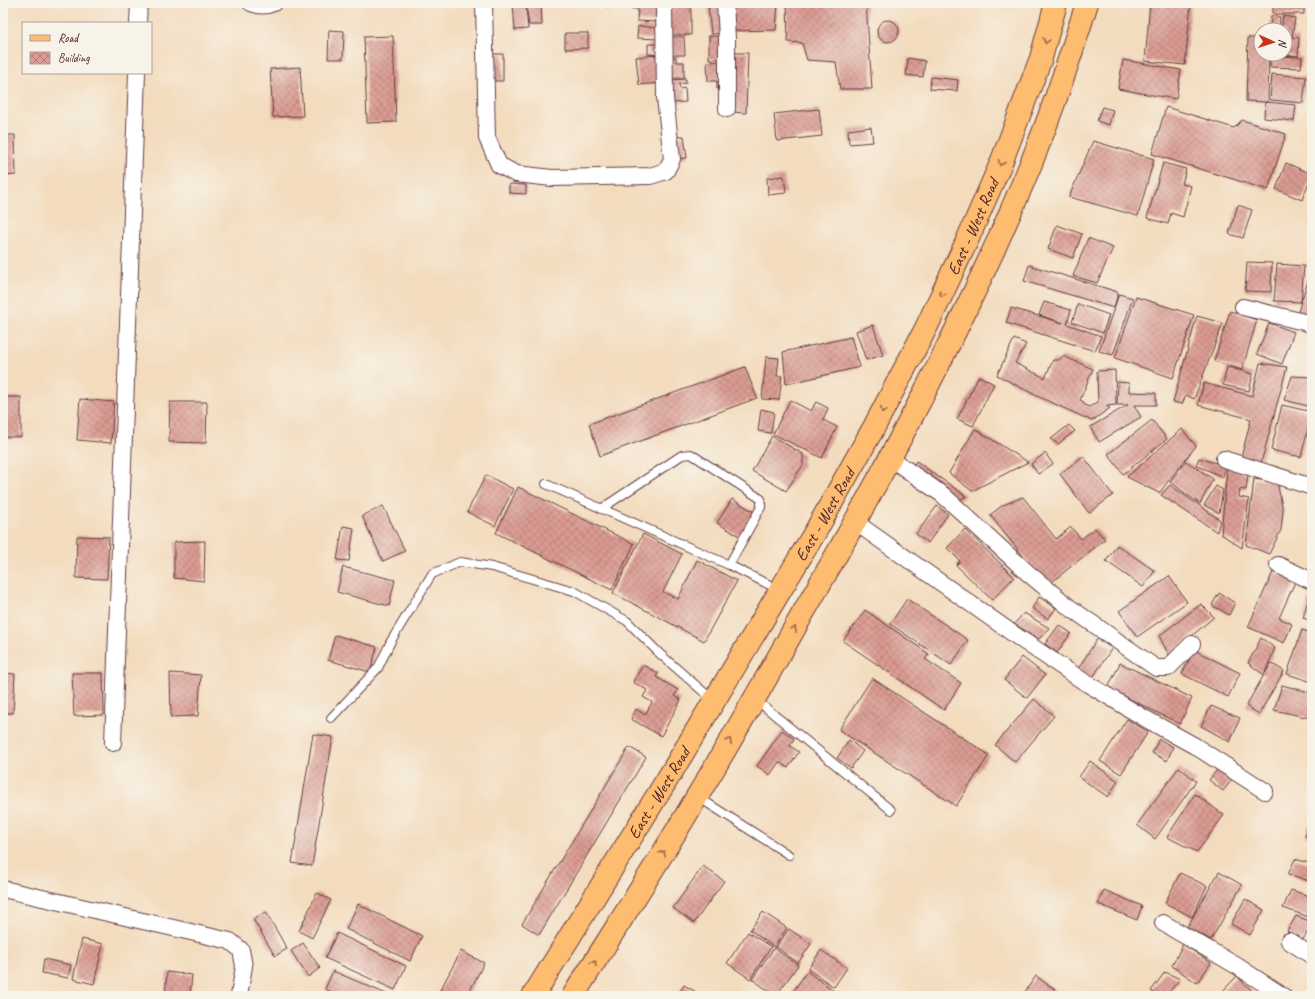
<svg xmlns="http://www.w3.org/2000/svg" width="1315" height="999" viewBox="0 0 1315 999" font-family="Caveat,sans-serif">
  <defs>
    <pattern id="building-cross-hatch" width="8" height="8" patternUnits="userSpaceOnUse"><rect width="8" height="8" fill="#da9b93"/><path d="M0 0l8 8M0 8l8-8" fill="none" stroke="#b37e78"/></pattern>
  </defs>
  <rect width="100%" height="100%" fill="#f7f3e8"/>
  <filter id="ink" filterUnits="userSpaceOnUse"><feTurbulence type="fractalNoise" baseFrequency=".025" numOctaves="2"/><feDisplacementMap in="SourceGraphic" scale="8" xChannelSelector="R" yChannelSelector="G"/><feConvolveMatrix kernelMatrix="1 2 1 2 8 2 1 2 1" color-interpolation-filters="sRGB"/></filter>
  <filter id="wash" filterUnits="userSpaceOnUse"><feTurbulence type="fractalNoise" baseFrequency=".012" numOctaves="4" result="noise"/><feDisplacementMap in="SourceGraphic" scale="16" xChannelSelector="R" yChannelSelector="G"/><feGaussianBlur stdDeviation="0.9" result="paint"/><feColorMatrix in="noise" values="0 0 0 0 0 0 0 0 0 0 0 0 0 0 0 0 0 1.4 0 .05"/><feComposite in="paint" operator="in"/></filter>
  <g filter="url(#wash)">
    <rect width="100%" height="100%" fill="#f3dbbd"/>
    <g id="blocks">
      <!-- building -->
      <path fill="url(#building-cross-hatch)" d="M 541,3 L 542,25 L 529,25 L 526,6 L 528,29 L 515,30 L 513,4 Z
        M 607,3 L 659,3 L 658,22 L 637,21 L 638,9 L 606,7 Z
        M 721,3 L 724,33 L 711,34 L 708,4 Z
        M 729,3 L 778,3 L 776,30 L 731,31 Z
        M 787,3 L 866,3 L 872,89 L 840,89 L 836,62 L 807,60 L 802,43 L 788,42 Z
        M 1150,3 L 1191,3 L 1185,65 L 1145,61 Z
        M 1273,3 L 1304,3 L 1304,14 L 1273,14 Z
        M 691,4 L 691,35 L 669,35 L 668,5 Z
        M 1271,16 L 1280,17 L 1279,30 L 1270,30 Z
        M 1283,16 L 1295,18 L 1292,37 L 1299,38 L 1298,56 L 1286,55 L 1288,37 L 1292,37 L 1285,36 L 1285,30 L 1281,30 Z
        M877 31a11 11 0 1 1 22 0a11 11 0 1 1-22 0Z
        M 638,26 L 659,28 L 659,39 L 637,38 Z
        M 329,30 L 344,31 L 343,59 L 328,59 Z
        M 565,33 L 588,33 L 588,48 L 565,49 Z
        M 393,36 L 396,122 L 367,123 L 364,37 Z
        M 709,36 L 724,36 L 724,59 L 709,59 Z
        M 669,37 L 684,37 L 685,55 L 670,55 Z
        M 1248,38 L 1261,38 L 1261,54 L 1269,54 L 1268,102 L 1265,102 L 1296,105 L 1294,121 L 1264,118 L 1265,102 L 1246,101 Z
        M 648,44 L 659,44 L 658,55 L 648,54 Z
        M 733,53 L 748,53 L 746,113 L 732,112 Z
        M 486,54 L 503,54 L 503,81 L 486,81 Z
        M 658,55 L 661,83 L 639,85 L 636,57 Z
        M 1270,56 L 1302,57 L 1301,68 L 1270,67 Z
        M 669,57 L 676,57 L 676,62 L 684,62 L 684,78 L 669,78 Z
        M 908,58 L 925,61 L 923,77 L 906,75 Z
        M 1123,60 L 1181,70 L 1176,99 L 1118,89 Z
        M 725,61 L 726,89 L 717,89 L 717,81 L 708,81 L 707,62 Z
        M 300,67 L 303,116 L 273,117 L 270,69 Z
        M 1272,74 L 1306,77 L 1303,103 L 1270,100 Z
        M 931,77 L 958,80 L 957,91 L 930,89 Z
        M 686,79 L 686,83 L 679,84 L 680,89 L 685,88 L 686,102 L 671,103 L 669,80 Z
        M 1102,107 L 1113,110 L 1109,125 L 1097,121 Z
        M 1166,107 L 1234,128 L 1242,120 L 1286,134 L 1268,190 L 1152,154 Z
        M 819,109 L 822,136 L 777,141 L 774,114 Z
        M 871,127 L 873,142 L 849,144 L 848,130 Z
        M 3,135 L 15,135 L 16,175 L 3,176 Z
        M 684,136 L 687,158 L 676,159 L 674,137 Z
        M 1093,141 L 1154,159 L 1138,216 L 1069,197 Z
        M 1163,163 L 1186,169 L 1182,184 L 1191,186 L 1183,217 L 1171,213 L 1168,224 L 1147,218 Z
        M 1286,163 L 1312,174 L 1302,200 L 1276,189 Z
        M 784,176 L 786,193 L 768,195 L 767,178 Z
        M 509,184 L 526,185 L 526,194 L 509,193 Z
        M 1238,205 L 1252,210 L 1243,238 L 1229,234 Z
        M 1057,225 L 1082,234 L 1073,258 L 1048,249 Z
        M 1088,238 L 1113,248 L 1097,283 L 1073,276 Z
        M 1247,262 L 1272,263 L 1271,292 L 1245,291 Z
        M 1277,264 L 1304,266 L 1301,302 L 1309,278 L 1312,279 L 1312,317 L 1298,312 L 1301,302 L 1274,301 Z
        M 1029,265 L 1118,292 L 1114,308 L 1024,281 Z
        M 1119,294 L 1133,298 L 1113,355 L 1099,351 Z
        M 1136,297 L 1194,315 L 1173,378 L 1115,358 Z
        M 1044,302 L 1071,310 L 1067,324 L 1101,336 L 1095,351 L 1006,323 L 1011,308 L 1063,323 L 1039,315 Z
        M 1078,304 L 1109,315 L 1103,333 L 1072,322 Z
        M 1230,311 L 1257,320 L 1242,370 L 1214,361 Z
        M 1197,316 L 1223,323 L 1194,399 L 1186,395 L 1182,404 L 1173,402 Z
        M 1269,323 L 1294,332 L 1282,364 L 1257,354 Z
        M 873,325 L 883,355 L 866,360 L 856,331 Z
        M 851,337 L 860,367 L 786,384 L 783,352 Z
        M 1014,339 L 1026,344 L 1015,363 L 1045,378 L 1053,360 L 1059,360 L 1063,356 L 1093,369 L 1080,400 L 1084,402 L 1083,404 L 1089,407 L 1098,402 L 1097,371 L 1115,370 L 1116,405 L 1106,406 L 1110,408 L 1092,421 L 1037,396 L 997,375 Z
        M 766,357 L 779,358 L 777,376 L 782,376 L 779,400 L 762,399 Z
        M 1260,363 L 1287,367 L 1261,463 L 1241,458 L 1251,419 L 1198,405 L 1204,383 L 1252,396 Z
        M 745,367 L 757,398 L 600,456 L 589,424 Z
        M 1227,367 L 1253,374 L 1249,391 L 1223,385 Z
        M 979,376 L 994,384 L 973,426 L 957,419 Z
        M 1292,376 L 1312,377 L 1312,392 L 1308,406 L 1284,400 Z
        M 1118,382 L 1129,383 L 1129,392 L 1156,393 L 1156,405 L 1134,405 L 1141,417 L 1099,442 L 1090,427 L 1128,405 L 1117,405 Z
        M 3,397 L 21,397 L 21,437 L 3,437 Z
        M 80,399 L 114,402 L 111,443 L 77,440 Z
        M 790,400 L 811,411 L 816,402 L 828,408 L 823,420 L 837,427 L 822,458 L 773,434 Z
        M 170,402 L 207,402 L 206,443 L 169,442 Z
        M 1282,405 L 1312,412 L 1301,457 L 1271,450 Z
        M 761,409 L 774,412 L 771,433 L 758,431 Z
        M 1152,420 L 1167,439 L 1123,474 L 1108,454 Z
        M 1069,425 L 1075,431 L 1058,444 L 1051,439 Z
        M 975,429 L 1028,462 L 972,491 L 949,473 Z
        M 1182,429 L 1196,446 L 1159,493 L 1127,477 Z
        M 772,436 L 803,454 L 803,465 L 786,491 L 752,471 Z
        M 1045,453 L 1053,464 L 1038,474 L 1031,464 Z
        M 1083,456 L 1113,495 L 1089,513 L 1060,474 Z
        M 1199,458 L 1226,466 L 1223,477 L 1196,465 Z
        M 916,461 L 966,496 L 953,504 L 911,470 Z
        M 1186,461 L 1213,479 L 1200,504 L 1170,482 Z
        M 1227,468 L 1248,474 L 1246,490 L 1240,489 L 1239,497 L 1249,499 L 1242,548 L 1221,534 Z
        M 486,475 L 513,489 L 495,526 L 467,512 Z
        M 1254,479 L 1277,482 L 1283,511 L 1281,530 L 1269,554 L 1246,545 Z
        M 1170,485 L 1220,520 L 1217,532 L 1161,495 Z
        M 1216,486 L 1223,490 L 1219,513 L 1204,505 Z
        M 518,487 L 634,544 L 612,590 L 496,533 Z
        M 1023,497 L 1056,539 L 1071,527 L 1081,539 L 1095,528 L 1105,539 L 1047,586 L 990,515 L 1003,505 Z
        M 732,499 L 756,513 L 741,537 L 717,523 Z
        M 383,506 L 405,551 L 383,561 L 362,516 Z
        M 937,506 L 948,514 L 928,543 L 916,534 Z
        M 343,526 L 354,528 L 349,561 L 337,560 Z
        M 965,529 L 1014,577 L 992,600 L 956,565 L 960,561 L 947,548 Z
        M 643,534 L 682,554 L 663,592 L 678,599 L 697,560 L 737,581 L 704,641 L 613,593 Z
        M 77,536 L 109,537 L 107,579 L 76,578 Z
        M 205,541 L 204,581 L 174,578 L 174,542 Z
        M 1117,545 L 1155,571 L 1143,587 L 1106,561 Z
        M 343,567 L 395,580 L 389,606 L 337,592 Z
        M 1273,572 L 1295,582 L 1279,618 L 1292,624 L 1284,643 L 1248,627 Z
        M 1169,576 L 1187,602 L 1137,637 L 1119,611 Z
        M 1219,593 L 1235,603 L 1229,615 L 1212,605 Z
        M 1310,593 L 1312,593 L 1312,621 L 1303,618 Z
        M 1039,597 L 1056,608 L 1048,619 L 1032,608 Z
        M 907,599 L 968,640 L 951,665 L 890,624 Z
        M 1201,604 L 1214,617 L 1169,655 L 1159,636 Z
        M 865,610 L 929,654 L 925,659 L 961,683 L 944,710 L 843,641 Z
        M 1024,613 L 1049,628 L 1039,639 L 1014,624 Z
        M 1059,625 L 1071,633 L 1057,653 L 1045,644 Z
        M 1302,630 L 1312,633 L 1312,682 L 1287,674 Z
        M 335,635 L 377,647 L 370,672 L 328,660 Z
        M 1261,638 L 1275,648 L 1264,675 L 1271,663 L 1284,671 L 1259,714 L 1246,706 L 1264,675 L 1248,663 Z
        M 1097,639 L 1112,648 L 1092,679 L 1078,669 Z
        M 1194,650 L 1240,673 L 1228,697 L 1182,674 Z
        M 1022,657 L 1045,675 L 1027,698 L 1004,680 Z
        M 1120,663 L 1192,698 L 1180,724 L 1108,688 Z
        M 643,665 L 658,673 L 656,677 L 678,690 L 674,696 L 681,700 L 661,736 L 631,719 L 636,709 L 645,715 L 652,702 L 643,697 L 647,690 L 633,682 Z
        M 3,673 L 15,674 L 13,713 L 3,713 Z
        M 72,673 L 103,673 L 104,715 L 74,716 Z
        M 170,673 L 201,675 L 198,716 L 171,717 Z
        M 872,678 L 989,755 L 956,806 L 839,730 Z
        M 1282,685 L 1312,693 L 1312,710 L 1310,718 L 1274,710 Z
        M 1034,699 L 1054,716 L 1015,762 L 995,745 Z
        M 1211,706 L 1240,718 L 1230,742 L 1201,726 Z
        M 1127,719 L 1148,732 L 1121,774 L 1100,761 Z
        M 782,730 L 794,739 L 790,746 L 799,752 L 788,768 L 779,762 L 770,775 L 757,766 Z
        M 313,734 L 333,737 L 312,866 L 292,863 Z
        M 1159,739 L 1173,747 L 1167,761 L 1152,753 Z
        M 849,740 L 863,751 L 851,768 L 837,758 Z
        M 629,747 L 646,757 L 539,935 L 522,924 Z
        M 1090,761 L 1118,781 L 1108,797 L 1079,777 Z
        M 1220,766 L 1234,777 L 1223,791 L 1209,780 Z
        M 1179,767 L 1196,781 L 1155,839 L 1137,825 Z
        M 1195,794 L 1224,815 L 1197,852 L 1167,837 Z
        M 1312,818 L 1312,838 L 1305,836 Z
        M 1295,859 L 1312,864 L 1312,882 L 1288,874 Z
        M 703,866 L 724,881 L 694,923 L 673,908 Z
        M 1219,872 L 1242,885 L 1211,940 L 1187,927 Z
        M 1180,873 L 1207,886 L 1192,917 L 1165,903 Z
        M 1104,890 L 1142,906 L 1137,920 L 1098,904 Z
        M 1291,890 L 1312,897 L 1312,918 L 1283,908 Z
        M 317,893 L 331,900 L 312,938 L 299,931 Z
        M 1245,899 L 1264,910 L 1250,935 L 1231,924 Z
        M 358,904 L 422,936 L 410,961 L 346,929 Z
        M 266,912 L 287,949 L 275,956 L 253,919 Z
        M 763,912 L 787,928 L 774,947 L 750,930 Z
        M 1296,916 L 1312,922 L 1312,925 L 1302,941 L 1287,931 Z
        M 789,929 L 811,944 L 798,963 L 776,947 Z
        M 748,932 L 771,947 L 750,979 L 727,963 Z
        M 337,933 L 406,966 L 395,990 L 325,958 Z
        M 82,939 L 103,944 L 94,984 L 73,979 Z
        M 303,943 L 320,968 L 308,977 L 291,951 Z
        M 1183,944 L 1211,963 L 1197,983 L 1172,966 Z
        M 774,948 L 798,965 L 776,996 L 752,979 Z
        M 821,950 L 847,968 L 834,987 L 808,969 Z
        M 461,951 L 484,963 L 467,996 L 437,996 Z
        M 44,959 L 71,965 L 68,978 L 42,973 Z
        M 333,971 L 391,996 L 341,996 L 325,989 Z
        M 807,971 L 833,990 L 829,996 L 790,996 Z
        M 167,972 L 192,975 L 190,996 L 165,996 Z
        M 1165,972 L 1180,979 L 1166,996 L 1158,996 L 1151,991 Z
        M 1036,976 L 1058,992 L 1055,996 L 1022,996 Z
        M 1237,976 L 1253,992 L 1250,996 L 1222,996 L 1220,994 Z
        M 684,985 L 703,996 L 677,996 Z"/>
    </g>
  </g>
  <g filter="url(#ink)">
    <use href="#blocks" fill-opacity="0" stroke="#633b41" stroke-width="1"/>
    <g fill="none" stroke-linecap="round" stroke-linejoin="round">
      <defs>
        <path id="service" d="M 546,484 L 729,565 L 780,590
          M 601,509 L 682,455 L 691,454 L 761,499 L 761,507 L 729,565
          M 755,699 L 891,810
          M 331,718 L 378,668 L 391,641 L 432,574 L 460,562 L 492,567 L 574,591 L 627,621 L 660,654 L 714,701
          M 698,797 L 789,855"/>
        <path id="minor" d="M 251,3 C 258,6 267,6 274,3
          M 484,3 L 487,138 L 499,165 L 516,174 L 552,178 L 650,176 L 666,171 L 672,159 L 665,98 L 664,3
          M 725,3 L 727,38 L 727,109
          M 138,23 L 139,3
          M 1243,307 L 1312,324
          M 890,458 L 943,495 L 1029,574 L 1069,607 L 1156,668 L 1168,668 L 1192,644
          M 1224,459 L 1312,487
          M 855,522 L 1022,640 L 1083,681 L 1146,719 L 1195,746 L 1265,791
          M 1278,565 L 1312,581
          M 113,743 L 137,73
          M 3,889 L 230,941 L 241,950 L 244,966 L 239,996
          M 1163,923 L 1237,966 L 1283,996
          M 1289,941 L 1312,956"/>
        <g id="primary">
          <path id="s1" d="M 533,996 L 668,778 L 814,534 L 873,429 L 926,328 L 966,243 L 1001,163 L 1041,58 L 1056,3"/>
          <path d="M 573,996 C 615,929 658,863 698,795 C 734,736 768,675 802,615 C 884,473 962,329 1025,178 C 1049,121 1069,62 1087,3"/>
        </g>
      </defs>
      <!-- service casing -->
      <use href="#service" stroke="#633b41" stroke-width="10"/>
      <!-- minor casing -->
      <use href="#minor" stroke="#633b41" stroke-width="18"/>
      <!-- primary casing -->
      <use href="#primary" stroke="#633b41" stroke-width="24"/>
      <!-- service -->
      <use href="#service" stroke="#fff" stroke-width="8"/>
      <!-- minor -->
      <use href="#minor" stroke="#fff" stroke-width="16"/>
      <!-- primary -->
      <use href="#primary" stroke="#fdbc70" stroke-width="22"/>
    </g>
    <!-- one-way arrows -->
    <defs><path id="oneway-chevron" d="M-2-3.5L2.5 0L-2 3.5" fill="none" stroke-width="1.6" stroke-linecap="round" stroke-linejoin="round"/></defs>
    <g stroke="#9b664a">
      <use href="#oneway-chevron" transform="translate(1046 41) rotate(106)"/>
      <use href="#oneway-chevron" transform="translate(1001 163) rotate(112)"/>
      <use href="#oneway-chevron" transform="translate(942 294) rotate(115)"/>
      <use href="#oneway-chevron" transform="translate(883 410) rotate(118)"/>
      <use href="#oneway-chevron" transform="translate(794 629) rotate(-60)"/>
      <use href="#oneway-chevron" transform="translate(729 741) rotate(-60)"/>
      <use href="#oneway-chevron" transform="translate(663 853) rotate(-58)"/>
      <use href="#oneway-chevron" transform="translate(594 963) rotate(-58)"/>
    </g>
  </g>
  <g text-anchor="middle" stroke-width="3" stroke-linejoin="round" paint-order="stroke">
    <!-- street labels -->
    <g font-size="17" fill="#4a1f2b" stroke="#f7f3e8">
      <text dy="6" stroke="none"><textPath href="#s1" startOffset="887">East - West Road</textPath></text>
      <text dy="6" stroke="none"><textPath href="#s1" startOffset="563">East - West Road</textPath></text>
      <text dy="6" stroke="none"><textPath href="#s1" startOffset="239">East - West Road</textPath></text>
    </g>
  </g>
  <!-- margin -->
  <rect width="1315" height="999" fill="none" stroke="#f7f3e8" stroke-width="16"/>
  <!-- legend -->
  <rect x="22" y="22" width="130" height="52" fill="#f7f3e8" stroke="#b29e9c"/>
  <rect x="30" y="35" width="20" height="6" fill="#fdbc70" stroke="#b29e9c"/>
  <text x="58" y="42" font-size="12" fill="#4a1f2b">Road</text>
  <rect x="30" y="52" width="20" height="12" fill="url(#building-cross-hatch)" stroke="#b29e9c"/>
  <text x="58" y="62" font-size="12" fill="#4a1f2b">Building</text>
  <!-- north arrow -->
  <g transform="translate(1273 42) rotate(93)"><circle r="19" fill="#f7f3e8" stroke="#b29e9c"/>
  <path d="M0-3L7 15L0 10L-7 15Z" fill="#c8321e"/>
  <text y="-6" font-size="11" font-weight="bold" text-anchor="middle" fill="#4a1f2b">N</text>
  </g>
</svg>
